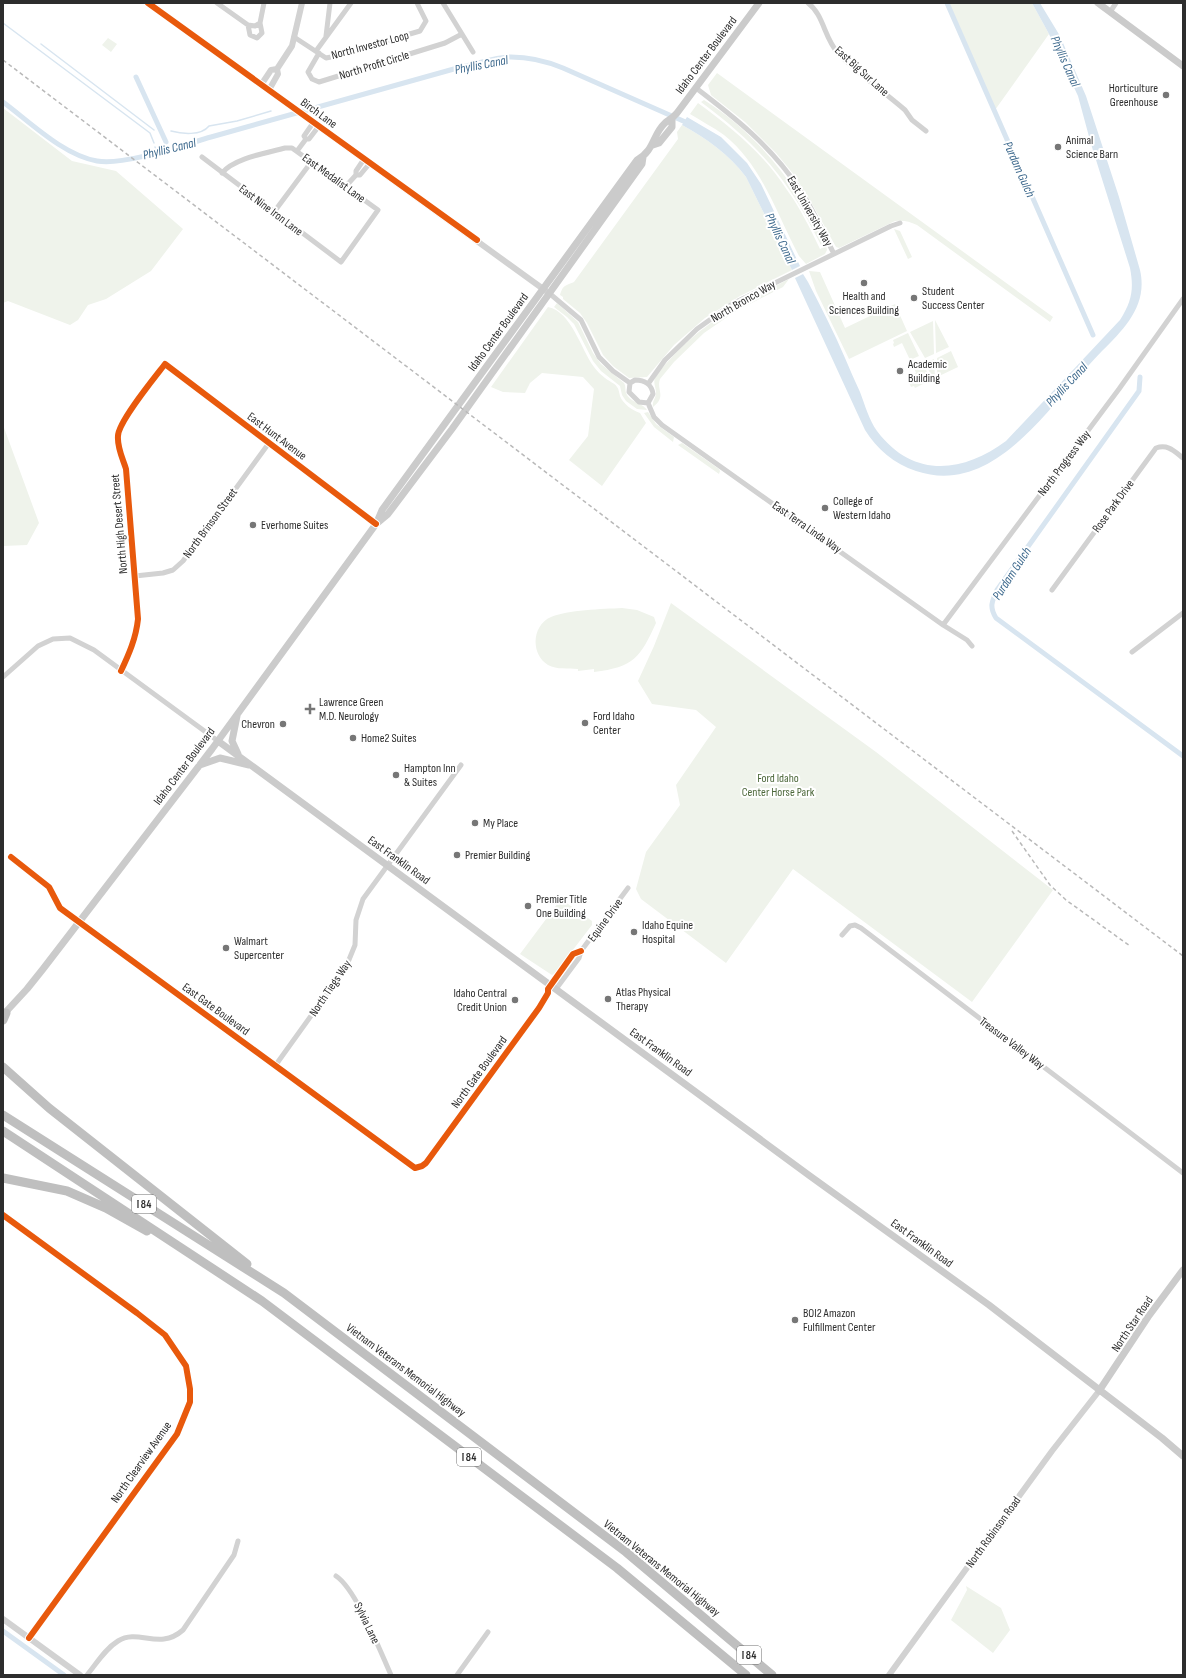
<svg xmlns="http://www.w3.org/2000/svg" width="1186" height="1678" viewBox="0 0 1186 1678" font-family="'Sofia Sans Condensed',sans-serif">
  <rect width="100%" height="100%" fill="#fff"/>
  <!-- green -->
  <path fill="#eff3eb" d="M 948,3 L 1032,3 L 1049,34 L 995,110 Z
    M 108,38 L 117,44 L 111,52 L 102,45 Z
    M 717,73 L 1053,317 L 1050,322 L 917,225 C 909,221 903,220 895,221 L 839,248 L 836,247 L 815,209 L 795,176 L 776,153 L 745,122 L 711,95 L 708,85 Z
    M 704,100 C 759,135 797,185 825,243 L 821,245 C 788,179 760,146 701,102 Z
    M 698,103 C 732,128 764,154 787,190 C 800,208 810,228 820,249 L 826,246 L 827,250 L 825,254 L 806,264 L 799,256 C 777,215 762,165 724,135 C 713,127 701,121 690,114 Z
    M 3,108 L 72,161 L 116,171 L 183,229 L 151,271 L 106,299 L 88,305 L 78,320 L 70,325 L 8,301 L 3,303 Z
    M 682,125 C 707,139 729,154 746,177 L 792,270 L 740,296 L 705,318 L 674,345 L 647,377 L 629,378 L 613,366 L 603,355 L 587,323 L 580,313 L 563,299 L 563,297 L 560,295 C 563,285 565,286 574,282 L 678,139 L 677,132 Z
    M 894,229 L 900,231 L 912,257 L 908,259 Z
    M 809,271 L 820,272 L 845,328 L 895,304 L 907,331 L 849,359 L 816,291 Z
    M 789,279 L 783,287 L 736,311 L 704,333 L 674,362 L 660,379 C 656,390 667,396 653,407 C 652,401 656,398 656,393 C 656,387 653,384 655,378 C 659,370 667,363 673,356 C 708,319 744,302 789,279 Z
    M 557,303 L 578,322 L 593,353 L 601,364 L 624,383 C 626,386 625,390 626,393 C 630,403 642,402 647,410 L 637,409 L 626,401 L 622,395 L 620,386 L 601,371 L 593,361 L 574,324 L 567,317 L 554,307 Z
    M 548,307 C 572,312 581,350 594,367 C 597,371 601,375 605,378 C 608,381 615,383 617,387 C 619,389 619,393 620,396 C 623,404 632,410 640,413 L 646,423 L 602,486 L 569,460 L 588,436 L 594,389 L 583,377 L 542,373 L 530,383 L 525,393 L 503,392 L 491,387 Z
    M 935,320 L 949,347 L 936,353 Z
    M 933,321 L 934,354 L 925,358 L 910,332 Z
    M 908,333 L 919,356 L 910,360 L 902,343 L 894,347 L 893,344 L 894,343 L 893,340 Z
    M 951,351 L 958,367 L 937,377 L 937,358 Z
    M 934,359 L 935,378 L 933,379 L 925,363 Z
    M 923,364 L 931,380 L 915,388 L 914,386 L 911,387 L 907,378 L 916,373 L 914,368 Z
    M 648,412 L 656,424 L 674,437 L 673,442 L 654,427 L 644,413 Z
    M 3,425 L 39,523 L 27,545 L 3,546 Z
    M 682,443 L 719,469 L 720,471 L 719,474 L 678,445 Z
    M 671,603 L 876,752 L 1053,890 L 972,1002 L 793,869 L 726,963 L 641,899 L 636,889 L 646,852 L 680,805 L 676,785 L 716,727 L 696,710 L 652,704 L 638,681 L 654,646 Z
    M 622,608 L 637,610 L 654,617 L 656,623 C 640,658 634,667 594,672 L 594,669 L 578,671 L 578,669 C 568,668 557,670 548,665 C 530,654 532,625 551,617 C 567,610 603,609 622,608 Z
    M 561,899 L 592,921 L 592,925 L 556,972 L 552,975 L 520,954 Z
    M 966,1586 L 1001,1608 L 1010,1630 L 993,1653 L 951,1620 L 967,1590 Z"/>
  <!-- water -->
  <path fill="#d8e5f0" d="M 1032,3 L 1040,3 L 1060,36 L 1086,96 L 1119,197 L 1140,270 C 1148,305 1125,328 1102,351 C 1092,361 1083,372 1074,382 C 1034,427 985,494 916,471 C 894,464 877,449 865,430 L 795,278 L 803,274 L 808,282 C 821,307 834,332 845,358 C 850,370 855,381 860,392 C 865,405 869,420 877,431 C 913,479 963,473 1006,441 L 1120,320 C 1132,301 1134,289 1130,268 L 1091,144 L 1078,96 L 1049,34 Z
    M 687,117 L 721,137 L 747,163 L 761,184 L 800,266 L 792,270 L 746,177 C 729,154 707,139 682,125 Z"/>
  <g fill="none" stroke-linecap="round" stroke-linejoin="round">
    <!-- stream -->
    <path stroke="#d8e5f0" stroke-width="1.5" d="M 3,23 L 150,133 L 154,143
      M 41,44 L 154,130
      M 171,131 C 182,134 201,136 209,126 L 237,121 L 271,111
      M 155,147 L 157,152"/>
    <!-- canal -->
    <path stroke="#d8e5f0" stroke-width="5" d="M 947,3 L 1093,335
      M 136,77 L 166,142
      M 3,102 C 30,122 63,155 97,161 C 124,166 183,145 211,137 C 295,114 378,90 461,67 C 477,64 495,57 511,57 C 529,57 546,61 563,68 L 690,124
      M 1140,377 L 1139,391 L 997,590 C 992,601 989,607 996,618 L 1183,756
      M 3,1631 L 64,1675"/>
    <!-- minor -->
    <path stroke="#d2d2d2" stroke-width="5" d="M 217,3 L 248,25 L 255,26 L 260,23
      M 443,3 L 473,52
      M 808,3 C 824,15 824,38 838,53 C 858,74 883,91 905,110 L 912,120 L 926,131
      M 1110,12 L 1116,3
      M 260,23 L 264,3
      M 248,25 L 250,35 L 257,38 L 262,33 L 260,23
      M 326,36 L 330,3
      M 294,37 L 326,58 L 331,57 L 420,31 L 426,21 L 417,3
      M 316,51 L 351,3
      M 319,53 L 308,72 L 312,79 L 319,82 L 445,43 L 462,34
      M 696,88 C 734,117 771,146 798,187 C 813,208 823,232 834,254
      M 306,139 L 304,136 L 313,123
      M 297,151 L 306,139 L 309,139 L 319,126
      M 202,157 L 341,262 L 378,210 L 292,148 L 285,148 C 267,153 234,158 222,173
      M 356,175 L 356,171 L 364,159
      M 346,186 L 356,175 L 360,175 L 370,163
      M 274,212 L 312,161
      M 549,293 L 581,320 L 599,357 L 613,371 L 630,383
      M 635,380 C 645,380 652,385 653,394 L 648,403 L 639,402 L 629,392 L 630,383 Z
      M 648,384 L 665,360 L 697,329 L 732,304 L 891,226 L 900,223
      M 648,403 L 654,417 L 662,425 L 943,625 L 967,640 L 972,646
      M 135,576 L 163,573 L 173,570 L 183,561 L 269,443
      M 1052,590 L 1156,448 C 1168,444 1174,451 1183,458
      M 943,625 L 1119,389 L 1183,299
      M 1132,652 L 1183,613
      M 121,671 C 129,654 136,638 138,619 L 126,469 C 123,459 117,448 118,436 C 118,422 155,377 165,364 L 376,524
      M 3,677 L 38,646 L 53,639 L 70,638 L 94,650 L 218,741
      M 11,857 L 49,887 L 60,908 L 79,922
      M 842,935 L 850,926 L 855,925 L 861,928 L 1183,1173
      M 551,985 L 573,954 L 581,951
      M 556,989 L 579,958 L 581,951 L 628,888
      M 275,1066 L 346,967 L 355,945 L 356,920 L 363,899 L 461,765
      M 3,1215 L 137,1313 L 165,1335 L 186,1366 L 190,1389 L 190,1402 L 177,1434 L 29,1638
      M 336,1576 C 356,1589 380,1651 391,1675
      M 87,1675 C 97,1663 105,1649 118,1641 C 139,1628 159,1651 183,1630 L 234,1555 L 238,1541
      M 457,1675 L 488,1632"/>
    <!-- tertiary -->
    <path stroke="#d2d2d2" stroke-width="6" d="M 148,3 L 546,291
      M 261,85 L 271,70 L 277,69
      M 269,90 L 278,74 L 277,69 L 292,46 L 302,3
      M 79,922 L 415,1168 L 422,1166 L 426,1163 L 539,1008 L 548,993 L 548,989 L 551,985
      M 3,1619 L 80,1675
      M 889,1675 L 1052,1451 L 1099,1391"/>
    <!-- secondary -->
    <path stroke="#cbcbcb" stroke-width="7" d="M 1098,3 L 1183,66
      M 653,145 L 659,143 L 672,127 L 672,120
      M 377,522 L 382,510 L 637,160 C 655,150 652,135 665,123 C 669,119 672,119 677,113 L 759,3
      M 237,716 L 232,741 L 238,754
      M 218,741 L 810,1176 L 989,1305 L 1162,1438 L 1183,1456
      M 200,765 L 220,758 L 249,765
      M 3,1015 L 27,989 L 43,969 L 212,749 L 376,524 L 388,514 L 452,429 L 642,164 L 643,157
      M 1099,1391 L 1148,1317 L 1183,1270"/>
    <!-- motorway -->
    <path stroke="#bfbfbf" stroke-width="9" d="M 3,1020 L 6,1013
      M 3,1067 L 49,1108 L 247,1264
      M 3,1115 L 284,1293 L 626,1552 L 772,1675
      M 3,1131 L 262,1301 L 617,1568 L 746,1675
      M 3,1178 L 67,1191 L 106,1208 L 147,1231"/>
    <!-- rail -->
    <path stroke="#b9b9b9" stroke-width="1.5" stroke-dasharray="4 3" stroke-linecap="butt" d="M 3,60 L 1183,956
      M 1012,831 L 1050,885 L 1066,900 L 1130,946"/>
    <defs>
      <path id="cycleway" d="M 148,3 L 477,240
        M 121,671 C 129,654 136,638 138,619 L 126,469 C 123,459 117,448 118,436 C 118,422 155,377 165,364 L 376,524
        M 11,857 L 49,887 L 60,908 L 415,1168 L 422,1166 L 426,1163 L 539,1008 L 548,993 L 548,989 L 573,954 L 581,951
        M 3,1215 L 137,1313 L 165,1335 L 186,1366 L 190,1389 L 190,1402 L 177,1434 L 29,1638"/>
    </defs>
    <!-- cycleway casing -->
    <use href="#cycleway" stroke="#fff" stroke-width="8"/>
    <!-- cycleway -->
    <use href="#cycleway" stroke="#e8590c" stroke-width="6"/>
  </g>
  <!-- markers -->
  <g fill="#767676" stroke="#fff" stroke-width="1.5">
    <circle cx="1166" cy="95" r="4"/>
    <circle cx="1058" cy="147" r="4"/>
    <circle cx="864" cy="283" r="4"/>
    <circle cx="914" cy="298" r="4"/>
    <circle cx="900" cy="371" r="4"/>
    <circle cx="825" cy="508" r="4"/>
    <circle cx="253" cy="525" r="4"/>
    <path d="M308 703h4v4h4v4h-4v4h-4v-4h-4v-4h4z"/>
    <circle cx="585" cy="723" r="4"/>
    <circle cx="283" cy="724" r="4"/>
    <circle cx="353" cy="738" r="4"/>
    <circle cx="396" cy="775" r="4"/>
    <circle cx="475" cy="823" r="4"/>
    <circle cx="457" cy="855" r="4"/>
    <circle cx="528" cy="906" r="4"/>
    <circle cx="634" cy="932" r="4"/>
    <circle cx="226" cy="948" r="4"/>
    <circle cx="608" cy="999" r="4"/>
    <circle cx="515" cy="1000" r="4"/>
    <circle cx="795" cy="1320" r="4"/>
  </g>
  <g text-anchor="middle" stroke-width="4" stroke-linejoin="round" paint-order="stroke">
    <!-- shield labels -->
    <g fill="#fff" stroke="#6c6c6c" stroke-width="1">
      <rect x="132" y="1195" width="24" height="18" rx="3"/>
      <rect x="457" y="1448" width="24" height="18" rx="3"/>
      <rect x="737" y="1646" width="24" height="18" rx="3"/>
    </g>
    <g font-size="11" font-weight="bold" fill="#2d2d2d">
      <text x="144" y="1208">I 84</text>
      <text x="469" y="1461">I 84</text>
      <text x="749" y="1659">I 84</text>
    </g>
    <!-- street labels -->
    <g font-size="12" fill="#2d2d2d" stroke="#fff">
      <text transform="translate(370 45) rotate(-15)" y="4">North Investor Loop</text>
      <text transform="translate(706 55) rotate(-53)" y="4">Idaho Center Boulevard</text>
      <text transform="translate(374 65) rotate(-17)" y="4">North Profit Circle</text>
      <text transform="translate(862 71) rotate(42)" y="4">East Big Sur Lane</text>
      <text transform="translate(319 113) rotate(36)" y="4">Birch Lane</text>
      <text transform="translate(334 178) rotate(36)" y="4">East Medalist Lane</text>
      <text transform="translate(271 210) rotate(37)" y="4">East Nine Iron Lane</text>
      <text transform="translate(810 211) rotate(60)" y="4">East University Way</text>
      <text transform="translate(743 301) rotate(-30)" y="4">North Bronco Way</text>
      <text transform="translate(498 332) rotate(-54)" y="4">Idaho Center Boulevard</text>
      <text transform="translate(277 436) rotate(37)" y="4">East Hunt Avenue</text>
      <text transform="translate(1064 463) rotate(-53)" y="4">North Progress Way</text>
      <text transform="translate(1113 506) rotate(-54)" y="4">Rose Park Drive</text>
      <text transform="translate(210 523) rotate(-54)" y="4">North Brinson Street</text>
      <text transform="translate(119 524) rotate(-95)" y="4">North High Desert Street</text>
      <text transform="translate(807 527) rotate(35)" y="4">East Terra Linda Way</text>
      <text transform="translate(184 766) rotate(-53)" y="4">Idaho Center Boulevard</text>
      <text transform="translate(399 860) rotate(36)" y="4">East Franklin Road</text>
      <text transform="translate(605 920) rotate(-54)" y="4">Equine Drive</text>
      <text transform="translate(330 988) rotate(-56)" y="4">North Tiegs Way</text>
      <text transform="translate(216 1009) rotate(36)" y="4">East Gate Boulevard</text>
      <text transform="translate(1012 1043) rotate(37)" y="4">Treasure Valley Way</text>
      <text transform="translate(661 1052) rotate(36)" y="4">East Franklin Road</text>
      <text transform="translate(479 1072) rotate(-54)" y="4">North Gate Boulevard</text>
      <text transform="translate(922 1243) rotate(36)" y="4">East Franklin Road</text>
      <text transform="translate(1132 1324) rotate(-56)" y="4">North Star Road</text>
      <text transform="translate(406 1370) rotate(37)" y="4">Vietnam Veterans Memorial Highway</text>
      <text transform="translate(141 1462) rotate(-55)" y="4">North Clearview Avenue</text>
      <text transform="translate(993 1532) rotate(-54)" y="4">North Robinson Road</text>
      <text transform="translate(662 1568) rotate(39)" y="4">Vietnam Veterans Memorial Highway</text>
      <text transform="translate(367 1623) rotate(64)" y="4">Sylvia Lane</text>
    </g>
    <!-- poi labels -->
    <g font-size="12" fill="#2d2d2d" stroke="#fff" text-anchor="start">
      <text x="1158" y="92" text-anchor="end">Horticulture<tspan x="1158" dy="14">Greenhouse</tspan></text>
      <text x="1066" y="144">Animal<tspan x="1066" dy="14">Science Barn</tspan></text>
      <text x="922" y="295">Student<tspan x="922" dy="14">Success Center</tspan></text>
      <text x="864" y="300" text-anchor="middle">Health and<tspan x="864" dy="14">Sciences Building</tspan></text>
      <text x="908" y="368">Academic<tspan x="908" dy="14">Building</tspan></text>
      <text x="833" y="505">College of<tspan x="833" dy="14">Western Idaho</tspan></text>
      <text x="261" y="529">Everhome Suites</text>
      <text x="319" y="706">Lawrence Green<tspan x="319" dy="14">M.D. Neurology</tspan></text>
      <text x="593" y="720">Ford Idaho<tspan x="593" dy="14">Center</tspan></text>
      <text x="275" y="728" text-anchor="end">Chevron</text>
      <text x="361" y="742">Home2 Suites</text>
      <text x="404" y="772">Hampton Inn<tspan x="404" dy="14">&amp; Suites</tspan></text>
      <text x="483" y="827">My Place</text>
      <text x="465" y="859">Premier Building</text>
      <text x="536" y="903">Premier Title<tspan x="536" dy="14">One Building</tspan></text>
      <text x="642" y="929">Idaho Equine<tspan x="642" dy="14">Hospital</tspan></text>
      <text x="234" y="945">Walmart<tspan x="234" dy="14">Supercenter</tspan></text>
      <text x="616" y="996">Atlas Physical<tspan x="616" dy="14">Therapy</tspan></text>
      <text x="507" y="997" text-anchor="end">Idaho Central<tspan x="507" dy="14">Credit Union</tspan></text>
      <text x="803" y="1317">BOI2 Amazon<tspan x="803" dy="14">Fulfillment Center</tspan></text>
    </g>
    <!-- park labels -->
    <g font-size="12" fill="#4d683b" stroke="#fff">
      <text x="778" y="782">Ford Idaho<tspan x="778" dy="14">Center Horse Park</tspan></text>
    </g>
    <!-- water labels -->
    <g font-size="13" font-style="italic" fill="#3d698d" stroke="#fff">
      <text transform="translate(1066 61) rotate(66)" y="5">Phyllis Canal</text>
      <text transform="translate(481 64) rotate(-11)" y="5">Phyllis Canal</text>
      <text transform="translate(169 148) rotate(-14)" y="5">Phyllis Canal</text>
      <text transform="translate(1020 169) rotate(66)" y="5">Purdam Gulch</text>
      <text transform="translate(781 238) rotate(65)" y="5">Phyllis Canal</text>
      <text transform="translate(1066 384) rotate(-47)" y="5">Phyllis Canal</text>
      <text transform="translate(1011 573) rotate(-57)" y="5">Purdam Gulch</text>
    </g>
  </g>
  <!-- border -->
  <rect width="1186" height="1678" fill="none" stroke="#2d2d2d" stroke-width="8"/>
</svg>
